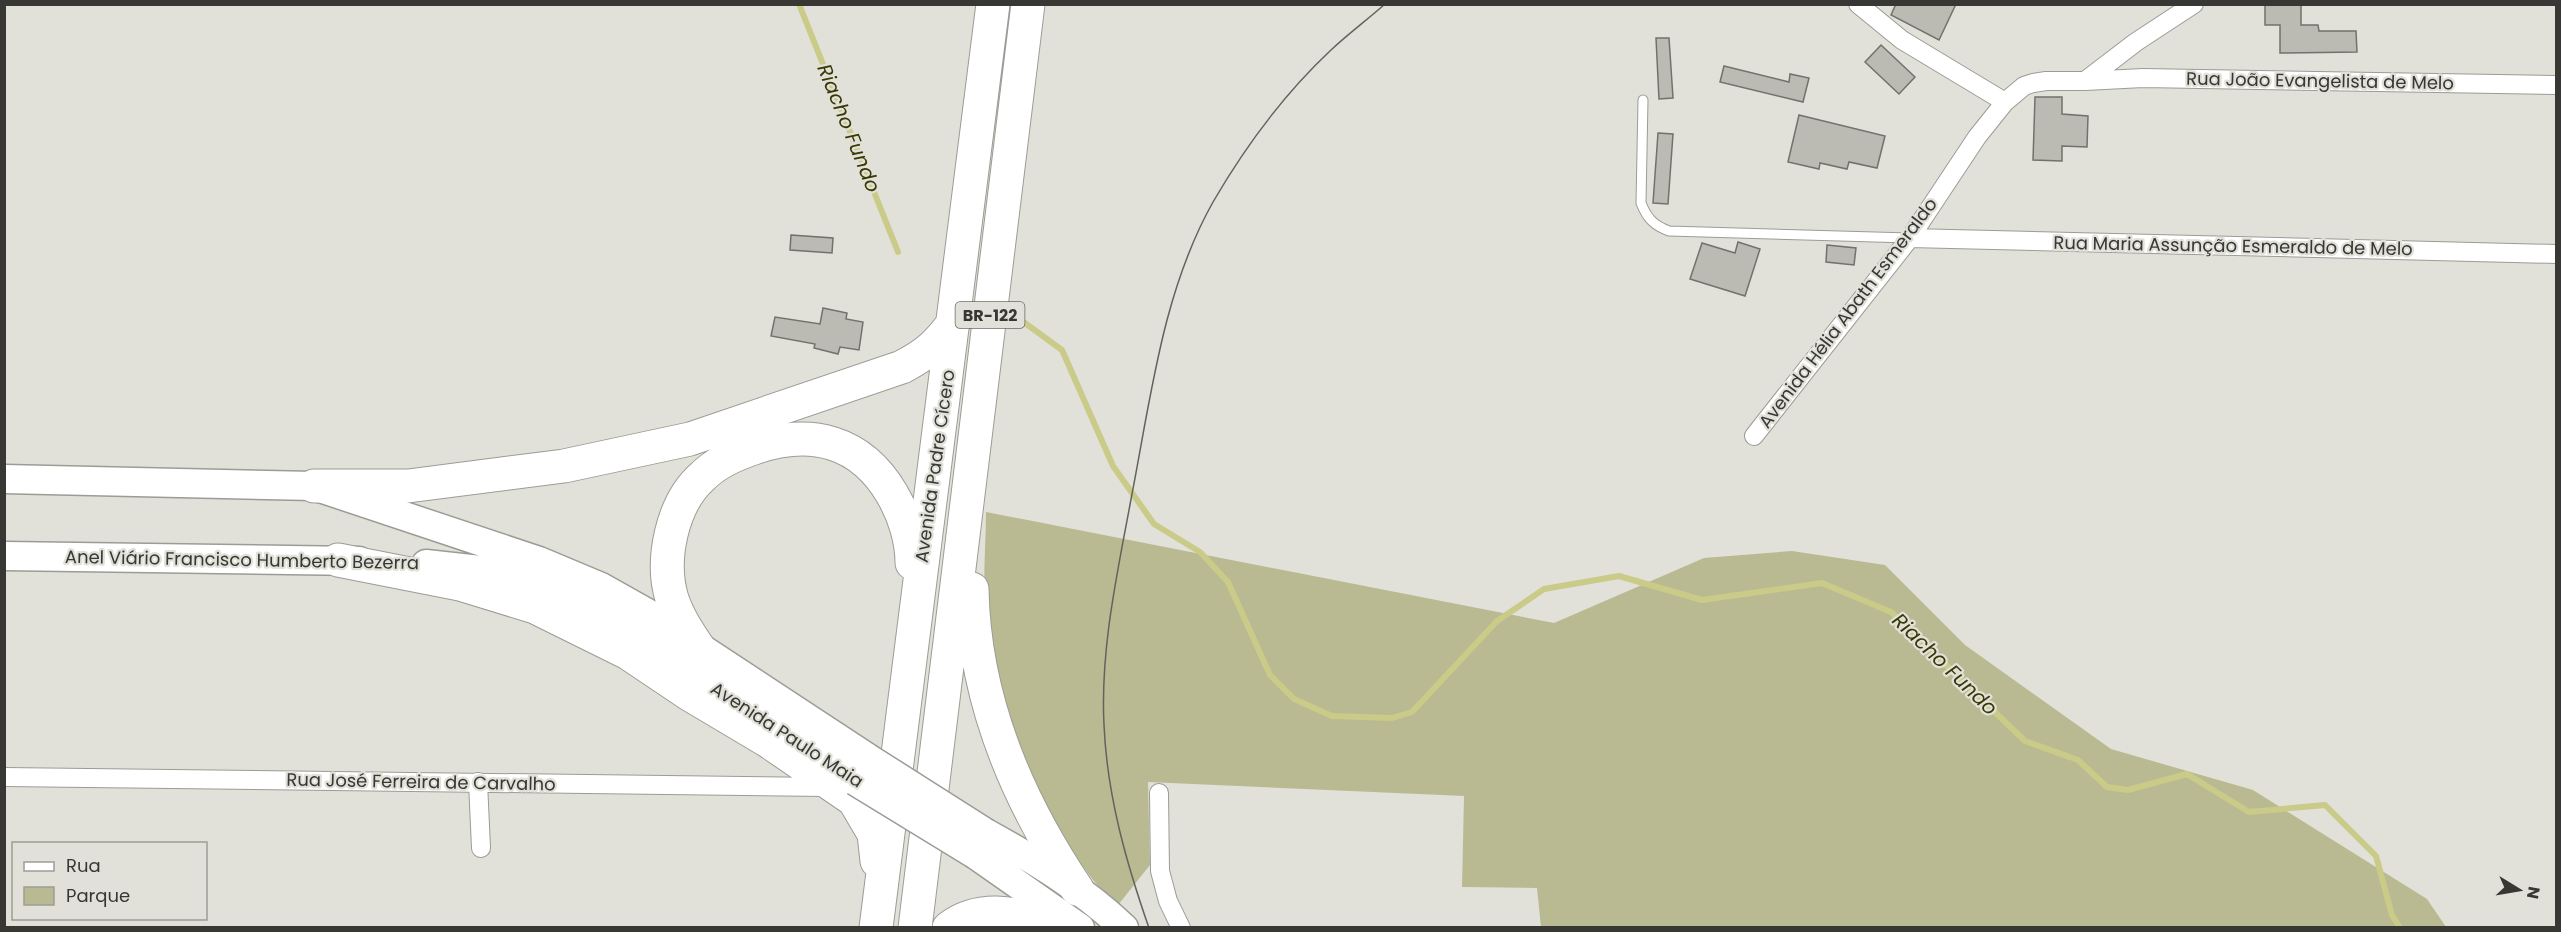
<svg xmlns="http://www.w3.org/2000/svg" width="2561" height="932" viewBox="0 0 2561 932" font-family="Poppins,sans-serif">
  <rect width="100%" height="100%" fill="#e1e1d9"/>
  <!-- green -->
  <path fill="#b9ba92" d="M 986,512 L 1554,623 L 1704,558 L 1792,551 L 1885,565 L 1965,645 L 2111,749 L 2253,790 L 2427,899 L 2446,927 L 1541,927 L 1537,888 L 1462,887 L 1464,796 L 1148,782 L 1150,865 L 1118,905 C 1109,896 1098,887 1090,876 C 1035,804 997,707 986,617 C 982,583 986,546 986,512 Z"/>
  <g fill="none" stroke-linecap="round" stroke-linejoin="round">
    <!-- stream -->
    <path stroke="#caca89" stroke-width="6" d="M 799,4 L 898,252
      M 1007,310 L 1062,350 L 1113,466 L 1154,524 L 1200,552 L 1228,582 L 1270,675 L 1294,699 L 1332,716 L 1392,718 L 1412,712 L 1497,621 L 1544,589 L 1619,576 L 1702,600 L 1822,583 L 1891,612 L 2025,741 L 2078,760 L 2107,787 L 2128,790 L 2187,774 L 2249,812 L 2325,805 L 2376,856 L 2392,915 L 2400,928"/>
  </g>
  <!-- building -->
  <path fill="#bbbbb4" stroke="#71726b" stroke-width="1.5" d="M 1896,4 L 1956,4 L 1939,40 L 1891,15 Z
    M 2301,4 L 2301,25 L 2318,25 L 2319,31 L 2356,31 L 2357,52 L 2280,53 L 2280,25 L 2265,25 L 2265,5 Z
    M 1656,38 L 1669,38 L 1673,98 L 1659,99 Z
    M 1881,45 L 1915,77 L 1899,94 L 1865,62 Z
    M 1724,66 L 1789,82 L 1790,74 L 1809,78 L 1803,102 L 1720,82 Z
    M 2035,97 L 2062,97 L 2062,114 L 2088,116 L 2087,147 L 2062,146 L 2062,161 L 2033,160 Z
    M 1799,115 L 1885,136 L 1877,168 L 1849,162 L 1847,169 L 1820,163 L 1819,169 L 1788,162 Z
    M 1658,133 L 1673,134 L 1668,204 L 1653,203 Z
    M 791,235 L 833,238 L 832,253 L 790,250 Z
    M 1738,242 L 1760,249 L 1745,296 L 1690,279 L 1702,243 L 1735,253 Z
    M 1827,245 L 1856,248 L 1854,265 L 1826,262 Z
    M 823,308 L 847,313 L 846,319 L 863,322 L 859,350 L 840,347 L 838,354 L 814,348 L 815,344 L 771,336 L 775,317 L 820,324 Z"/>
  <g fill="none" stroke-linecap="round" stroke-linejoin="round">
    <defs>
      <path id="lane" d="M 1643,100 L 1641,203 C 1647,218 1653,225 1669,231 L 1910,238"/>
      <path id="street" d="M 1858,4 L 1902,40 L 2005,102
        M 2085,81 L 2143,78 L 2556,85
        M 1910,238 L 2556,254
        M 1754,436 L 1910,238 L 1977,137 L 2005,102 L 2024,86 L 2033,83 L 2046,81 L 2085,81 L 2136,42 L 2194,4
        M 4,777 L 829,787
        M 478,782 L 481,848
        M 1159,793 L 1160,871 L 1168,901 L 1181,928"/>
      <path id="primary" d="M 4,479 L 314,486 L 539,561 L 601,587 L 649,614 L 868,758
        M 4,556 L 359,561
        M 426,564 L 480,570 L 514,579 L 558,596 L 634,635 L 855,781
        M 986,833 C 1035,860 1083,889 1124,928
        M 976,855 L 1080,928"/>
      <path id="highway" d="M 314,486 L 408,486 L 564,466 L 690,439 L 902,367 C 927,354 938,344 954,322
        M 338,560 L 460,584 L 535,607 L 628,653 L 689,694 L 768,741 L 854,800 L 874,834 L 877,861
        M 972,589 C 974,698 1017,800 1077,889
        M 698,647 C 688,632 678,617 672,599 C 660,560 672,503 703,476 C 717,462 736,454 754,448 C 811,428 861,441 892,494 C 904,514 912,540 912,563
        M 876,928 L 993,4
        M 915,928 L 1028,4
        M 949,928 C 976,907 1017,909 1045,928"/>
    </defs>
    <!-- lane casing -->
    <use href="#lane" stroke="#9b9c95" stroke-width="11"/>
    <!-- street casing -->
    <use href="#street" stroke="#9b9c95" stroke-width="20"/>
    <!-- primary casing -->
    <use href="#primary" stroke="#9b9c95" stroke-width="31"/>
    <!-- highway casing -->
    <use href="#highway" stroke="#9b9c95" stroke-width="35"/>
    <!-- lane -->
    <use href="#lane" stroke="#fff" stroke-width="9"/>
    <!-- street -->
    <use href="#street" stroke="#fff" stroke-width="18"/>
    <!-- primary -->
    <use href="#primary" stroke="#fff" stroke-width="28"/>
    <!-- highway -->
    <use href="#highway" stroke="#fff" stroke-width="33"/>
    <!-- tram -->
    <path stroke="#63635e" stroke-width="1.5" d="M 1149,928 C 1126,862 1107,795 1104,725 C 1100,648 1118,570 1132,494 C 1151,396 1163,291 1213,202 C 1245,147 1284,94 1331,50 C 1348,34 1367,20 1385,4"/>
    <defs>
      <path id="primary-bridge" d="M 868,758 L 986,833
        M 855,781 L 976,855"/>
    </defs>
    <!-- primary-bridge casing -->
    <use href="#primary-bridge" stroke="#9b9c95" stroke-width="31" stroke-linecap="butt"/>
    <!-- primary-bridge -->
    <use href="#primary-bridge" stroke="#fff" stroke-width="28"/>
  </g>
  <g text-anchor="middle" stroke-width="4.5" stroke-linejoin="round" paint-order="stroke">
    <!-- shield labels -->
    <rect fill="#e1e1d9" stroke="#6a6a66" stroke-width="1.5" x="955.5" y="302" width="69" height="26" rx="4.5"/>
    <g font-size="16" font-weight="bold" fill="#373734">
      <text x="990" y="321">BR-122</text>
    </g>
    <!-- street labels -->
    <g font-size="18" fill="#373734" stroke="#e1e1d9">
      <text transform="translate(2320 81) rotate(1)" y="6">Rua João Evangelista de Melo</text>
      <text transform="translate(2233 246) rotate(1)" y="6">Rua Maria Assunção Esmeraldo de Melo</text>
      <text transform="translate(1848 313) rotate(-53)" y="6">Avenida Hélia Abath Esmeraldo</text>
      <text transform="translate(935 466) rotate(-82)" y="6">Avenida Padre Cícero</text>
      <text transform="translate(242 560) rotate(1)" y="6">Anel Viário Francisco Humberto Bezerra</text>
      <text transform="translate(787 735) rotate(33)" y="6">Avenida Paulo Maia</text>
      <text transform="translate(421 782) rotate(1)" y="6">Rua José Ferreira de Carvalho</text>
    </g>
    <!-- water labels -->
    <g font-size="20" font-style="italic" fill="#393804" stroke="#e1e1d9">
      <text transform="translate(849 128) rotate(68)" y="7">Riacho Fundo</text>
      <text transform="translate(1945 664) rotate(44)" y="7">Riacho Fundo</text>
    </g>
  </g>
  <!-- border -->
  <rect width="2561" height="932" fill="none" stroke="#373734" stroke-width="12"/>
  <!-- legend -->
  <rect x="12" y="842" width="195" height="78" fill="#e1e1d9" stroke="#9d9d97" stroke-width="1.5"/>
  <rect x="24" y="862" width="30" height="9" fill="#ffffff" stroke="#9d9d97" stroke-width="1.5"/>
  <text x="66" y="872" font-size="18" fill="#373734">Rua</text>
  <rect x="24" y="887" width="30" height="18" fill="#b9ba92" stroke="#9d9d97" stroke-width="1.5"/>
  <text x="66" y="902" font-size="18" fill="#373734">Parque</text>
  <!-- north arrow -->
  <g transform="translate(2519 890) rotate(101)" stroke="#e1e1d9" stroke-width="4.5" paint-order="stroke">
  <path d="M0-4.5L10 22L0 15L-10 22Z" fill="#373734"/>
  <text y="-9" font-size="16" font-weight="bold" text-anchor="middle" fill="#373734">N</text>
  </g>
</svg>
